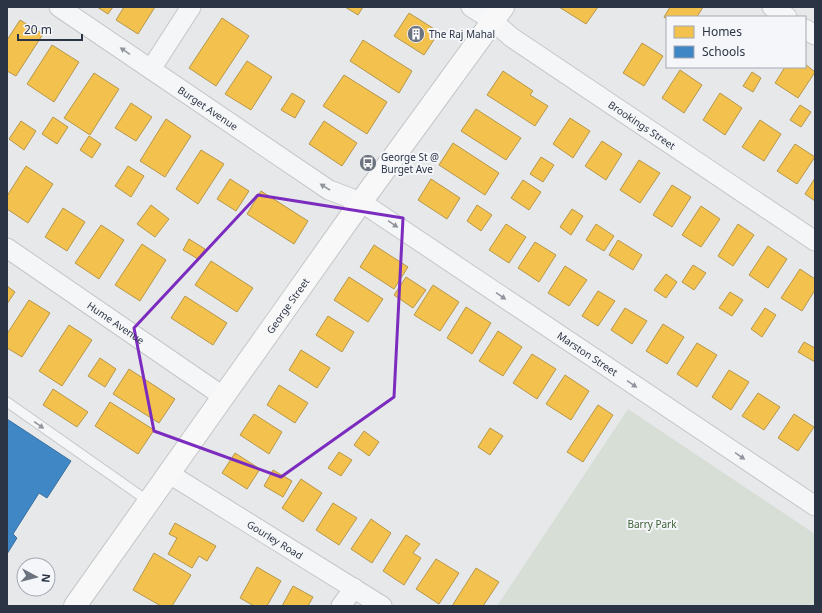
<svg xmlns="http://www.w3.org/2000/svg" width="822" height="613" viewBox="0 0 822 613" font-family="'Noto Sans',sans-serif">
  <rect width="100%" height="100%" fill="#e6e8ea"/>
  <!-- green -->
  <path fill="#d6ded6" d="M 628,409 L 815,534 L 815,606 L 497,606 Z"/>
  <!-- homes -->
  <path fill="#f2c14e" stroke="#b6974b" d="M 97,7 L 113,7 L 108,14 Z
    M 124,7 L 155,7 L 138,34 L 116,20 Z
    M 345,7 L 363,7 L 358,15 Z
    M 559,7 L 598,7 L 586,24 Z
    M 670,7 L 703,7 L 697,17 L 667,17 L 667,19 L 664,17 Z
    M 409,13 L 439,32 L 424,55 L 394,36 Z
    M 222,18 L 249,36 L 216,86 L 189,68 Z
    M 20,20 L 43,34 L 16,76 L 7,71 L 7,40 Z
    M 363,40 L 412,71 L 399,93 L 350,61 Z
    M 642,43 L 663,56 L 644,86 L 623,73 Z
    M 52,45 L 79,62 L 54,102 L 27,84 Z
    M 247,61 L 272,77 L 251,110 L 225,94 Z
    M 805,64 L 815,72 L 798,98 L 775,83 L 785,67 L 805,67 Z
    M 680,70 L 702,85 L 684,113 L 662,98 Z
    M 503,71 L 533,91 L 530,95 L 548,106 L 535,126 L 487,95 Z
    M 752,72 L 761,78 L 753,92 L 743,86 Z
    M 94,73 L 119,89 L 90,135 L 64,118 Z
    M 344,75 L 387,102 L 367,134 L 323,106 Z
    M 292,93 L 305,101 L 295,118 L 281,110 Z
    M 720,93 L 742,108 L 725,135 L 703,120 Z
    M 131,103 L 152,117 L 136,141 L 115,128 Z
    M 800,105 L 811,112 L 801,127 L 790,120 Z
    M 476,109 L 521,138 L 506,160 L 461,131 Z
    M 53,117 L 68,127 L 57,144 L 42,134 Z
    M 570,118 L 590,131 L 573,158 L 553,144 Z
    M 166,119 L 191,136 L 165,177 L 140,161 Z
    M 760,120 L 781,134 L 764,161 L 742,147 Z
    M 21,121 L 36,131 L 24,150 L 9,139 Z
    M 324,121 L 357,143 L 342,166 L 309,144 Z
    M 89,136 L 101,144 L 92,158 L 80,150 Z
    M 602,141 L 622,154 L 606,180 L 585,166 Z
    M 453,143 L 499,173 L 485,195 L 439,165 Z
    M 795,144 L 815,157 L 797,184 L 777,171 Z
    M 201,150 L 224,164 L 198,204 L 176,189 Z
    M 541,157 L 554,165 L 543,182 L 530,174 Z
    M 639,160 L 660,173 L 640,203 L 620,190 Z
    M 26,166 L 53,184 L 28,223 L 7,209 L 7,196 Z
    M 128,166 L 144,176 L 131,197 L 115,186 Z
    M 815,178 L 815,201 L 805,194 Z
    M 230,179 L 249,191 L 236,211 L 217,199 Z
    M 431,179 L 460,198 L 447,219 L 418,200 Z
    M 523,180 L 541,192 L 529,210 L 511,198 Z
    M 672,185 L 691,197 L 672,227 L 653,215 Z
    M 261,191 L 308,221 L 294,244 L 247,214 Z
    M 151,205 L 169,219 L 155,237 L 137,224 Z
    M 477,205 L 492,215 L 481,231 L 467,221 Z
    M 701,206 L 720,219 L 701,247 L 682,235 Z
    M 63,208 L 85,222 L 67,251 L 45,237 Z
    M 572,209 L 583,216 L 571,235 L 560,227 Z
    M 506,224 L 526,237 L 509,263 L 489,250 Z
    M 596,224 L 614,236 L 604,251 L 586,240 Z
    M 738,224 L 754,235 L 733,266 L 718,256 Z
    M 101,225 L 124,240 L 99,279 L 75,263 Z
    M 189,239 L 205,249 L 198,259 L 183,250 Z
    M 618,240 L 642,255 L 633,270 L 609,255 Z
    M 535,242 L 556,255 L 539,282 L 518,268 Z
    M 142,244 L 166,260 L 140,301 L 115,285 Z
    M 374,245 L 408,267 L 394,289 L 360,267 Z
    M 768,246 L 787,259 L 768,288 L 749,275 Z
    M 211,261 L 253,288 L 237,312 L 195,285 Z
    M 693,265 L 706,273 L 694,290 L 682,282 Z
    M 565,266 L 587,280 L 569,306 L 548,293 Z
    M 800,269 L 815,279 L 815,290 L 802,311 L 781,298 Z
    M 666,274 L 677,282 L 666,298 L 654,290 Z
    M 349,277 L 383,299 L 368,322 L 334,300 Z
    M 406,277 L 426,290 L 413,308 L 394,295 Z
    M 433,285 L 459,302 L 440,331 L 414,315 Z
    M 7,286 L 15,292 L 7,304 Z
    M 598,291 L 615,301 L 598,326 L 582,316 Z
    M 730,292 L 743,300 L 732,316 L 719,308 Z
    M 185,296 L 227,323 L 213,345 L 171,318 Z
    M 29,300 L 50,313 L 22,357 L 7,348 L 7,334 Z
    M 466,307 L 491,323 L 472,354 L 447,338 Z
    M 625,308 L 647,321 L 632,344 L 611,330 Z
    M 765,308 L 776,315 L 762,337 L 751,329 Z
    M 328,316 L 354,332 L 342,352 L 316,335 Z
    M 663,324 L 684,337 L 667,364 L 646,351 Z
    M 69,325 L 92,340 L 62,386 L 39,371 Z
    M 498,331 L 522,347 L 503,376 L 479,361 Z
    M 804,342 L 815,348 L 815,362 L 798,352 Z
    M 697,343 L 717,355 L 697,387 L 677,374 Z
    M 301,350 L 330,368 L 317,388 L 289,370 Z
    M 532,354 L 556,369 L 537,399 L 513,383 Z
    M 100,358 L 116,369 L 105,387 L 88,376 Z
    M 129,369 L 175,399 L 159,423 L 113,394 Z
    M 729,370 L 749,382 L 731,410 L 712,397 Z
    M 565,375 L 589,391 L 571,420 L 546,404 Z
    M 279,385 L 308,403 L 295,423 L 267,405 Z
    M 53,389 L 88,412 L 77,427 L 43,405 Z
    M 758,393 L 780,407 L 764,430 L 742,416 Z
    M 110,402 L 154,430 L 138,454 L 95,426 Z
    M 598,405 L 613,415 L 583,462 L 567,452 Z
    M 254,414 L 282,432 L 269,454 L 240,435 Z
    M 794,414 L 814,427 L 798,451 L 778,438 Z
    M 490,428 L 503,436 L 490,455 L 478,447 Z
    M 364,431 L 379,442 L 369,456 L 354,445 Z
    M 339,452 L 352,460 L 341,476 L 328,468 Z
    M 235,453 L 260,469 L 247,489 L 222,473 Z
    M 273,470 L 292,481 L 283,497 L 264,486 Z
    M 301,479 L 322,493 L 303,522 L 282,508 Z
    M 333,503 L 357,518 L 339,545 L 316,530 Z
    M 371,519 L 391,533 L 372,563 L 351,549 Z
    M 175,523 L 216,546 L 207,561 L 199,556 L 192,568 L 168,554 L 177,538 L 169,534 Z
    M 406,535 L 420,544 L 413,553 L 421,558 L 404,585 L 383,571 Z
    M 154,553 L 191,575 L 172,606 L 161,606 L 133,590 Z
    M 436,559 L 459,573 L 439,604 L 416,589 Z
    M 257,567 L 281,581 L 267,606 L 254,606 L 240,598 Z
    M 476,568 L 499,582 L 483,606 L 452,606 Z
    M 293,586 L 313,597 L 308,606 L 282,606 Z"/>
  <!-- schools -->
  <path fill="#3f88c5" stroke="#396f9f" d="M 7,419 L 71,461 L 47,498 L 39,493 L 13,534 L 17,538 L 7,554 Z"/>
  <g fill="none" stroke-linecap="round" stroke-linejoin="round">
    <defs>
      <path id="lane" d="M 7,402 L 148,501"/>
      <g id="street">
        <path id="s1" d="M 59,7 L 329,190 L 361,202 L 815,506"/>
        <path id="s2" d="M 471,7 L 493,21 L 511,37 L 815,241"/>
        <path d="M 772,7 L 787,17"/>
        <path d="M 805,29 L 815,35"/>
        <path d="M 151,69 L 191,7"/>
        <path id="s3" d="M 7,248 L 224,397"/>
        <path id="s4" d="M 168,473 L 382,606"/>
        <path d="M 341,606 L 354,588"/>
      </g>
      <g id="secondary">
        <path id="s5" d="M 75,606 L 361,202 L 503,7"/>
      </g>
    </defs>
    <!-- lane casing -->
    <use href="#lane" stroke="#c4c6c8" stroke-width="11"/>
    <!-- street casing -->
    <use href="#street" stroke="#c4c6c8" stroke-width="21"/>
    <!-- secondary casing -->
    <use href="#secondary" stroke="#c4c6c8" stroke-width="24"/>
    <!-- lane -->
    <use href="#lane" stroke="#f5f6f7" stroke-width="9"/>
    <!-- street -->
    <use href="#street" stroke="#f5f6f7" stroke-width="19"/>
    <!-- secondary -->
    <use href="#secondary" stroke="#f8f8f8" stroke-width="22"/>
  </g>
  <!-- one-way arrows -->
  <defs><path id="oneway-solid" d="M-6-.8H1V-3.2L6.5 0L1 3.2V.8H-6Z"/></defs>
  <g fill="#90959e">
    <use href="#oneway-solid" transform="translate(125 51) rotate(-146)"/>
    <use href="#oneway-solid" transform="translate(325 187) rotate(-148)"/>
    <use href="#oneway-solid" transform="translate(393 224) rotate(34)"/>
    <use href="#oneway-solid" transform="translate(501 296) rotate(34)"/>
    <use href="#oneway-solid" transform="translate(632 384) rotate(34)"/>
    <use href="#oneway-solid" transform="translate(39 425) rotate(35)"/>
    <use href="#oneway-solid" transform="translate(740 456) rotate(34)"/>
  </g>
  <!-- marked area -->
  <path fill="none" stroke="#7b2cbf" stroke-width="3" stroke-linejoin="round" d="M 258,195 L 403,218 L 394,397 L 281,477 L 154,431 L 134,328 Z"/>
  <!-- icons -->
  <defs>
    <symbol id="building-disc" viewBox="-11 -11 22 22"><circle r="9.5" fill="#6c737f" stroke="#f4f6f9"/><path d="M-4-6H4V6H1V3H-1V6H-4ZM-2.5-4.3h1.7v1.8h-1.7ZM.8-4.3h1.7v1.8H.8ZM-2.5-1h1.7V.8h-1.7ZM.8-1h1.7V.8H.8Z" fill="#fff"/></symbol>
    <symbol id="bus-disc" viewBox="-11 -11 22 22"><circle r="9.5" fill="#6c737f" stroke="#f4f6f9"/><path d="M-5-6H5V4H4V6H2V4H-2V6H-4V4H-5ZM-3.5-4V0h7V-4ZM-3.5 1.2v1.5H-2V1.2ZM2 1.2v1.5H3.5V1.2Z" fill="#fff"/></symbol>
  </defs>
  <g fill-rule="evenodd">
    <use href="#building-disc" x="406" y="24" width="20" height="20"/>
    <use href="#bus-disc" x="358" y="153" width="20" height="20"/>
  </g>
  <g text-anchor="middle" stroke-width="4" stroke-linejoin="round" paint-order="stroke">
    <!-- poi labels -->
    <g font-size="10" fill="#2b3445" stroke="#f4f6f9" text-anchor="start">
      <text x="429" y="38">The Raj Mahal</text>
      <text x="381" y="161">George St @<tspan x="381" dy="12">Burget Ave</tspan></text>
    </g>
    <!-- street labels -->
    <g font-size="10" fill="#2b3445" stroke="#f4f6f9">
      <text dy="4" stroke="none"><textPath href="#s1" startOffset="180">Burget Avenue</textPath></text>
      <text dy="4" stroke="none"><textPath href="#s2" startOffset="208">Brookings Street</textPath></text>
      <text dy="4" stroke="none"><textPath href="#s5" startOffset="368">George Street</textPath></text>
      <text dy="4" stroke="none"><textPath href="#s3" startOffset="132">Hume Avenue</textPath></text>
      <text dy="4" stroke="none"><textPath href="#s1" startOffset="633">Marston Street</textPath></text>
      <text dy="4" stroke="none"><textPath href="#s4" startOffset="126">Gourley Road</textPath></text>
    </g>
    <!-- park labels -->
    <g font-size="10" fill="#3f6138" stroke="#f4f6f9">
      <text x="652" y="528">Barry Park</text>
    </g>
  </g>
  <!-- border -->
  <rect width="822" height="613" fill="none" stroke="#2b3445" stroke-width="16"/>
  <!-- legend -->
  <rect x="666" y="16" width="140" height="52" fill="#f4f6f9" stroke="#a4a8b1"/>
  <rect x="674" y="26" width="20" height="12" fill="#f2c14e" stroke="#a4a8b1"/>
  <text x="702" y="36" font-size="12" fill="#2b3445">Homes</text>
  <rect x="674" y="46" width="20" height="12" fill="#3f88c5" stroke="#a4a8b1"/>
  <text x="702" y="56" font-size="12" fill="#2b3445">Schools</text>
  <!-- north arrow -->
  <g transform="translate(36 577) rotate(97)"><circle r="19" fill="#f4f6f9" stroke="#a4a8b1"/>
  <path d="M0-3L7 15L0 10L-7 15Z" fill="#6c737f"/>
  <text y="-6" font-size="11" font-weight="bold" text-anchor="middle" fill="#2b3445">N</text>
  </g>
  <!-- scale -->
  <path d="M18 34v6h64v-6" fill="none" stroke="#2b3445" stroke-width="2"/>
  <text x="24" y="34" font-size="12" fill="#2b3445" stroke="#f4f6f9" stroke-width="3" paint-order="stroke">20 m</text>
</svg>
